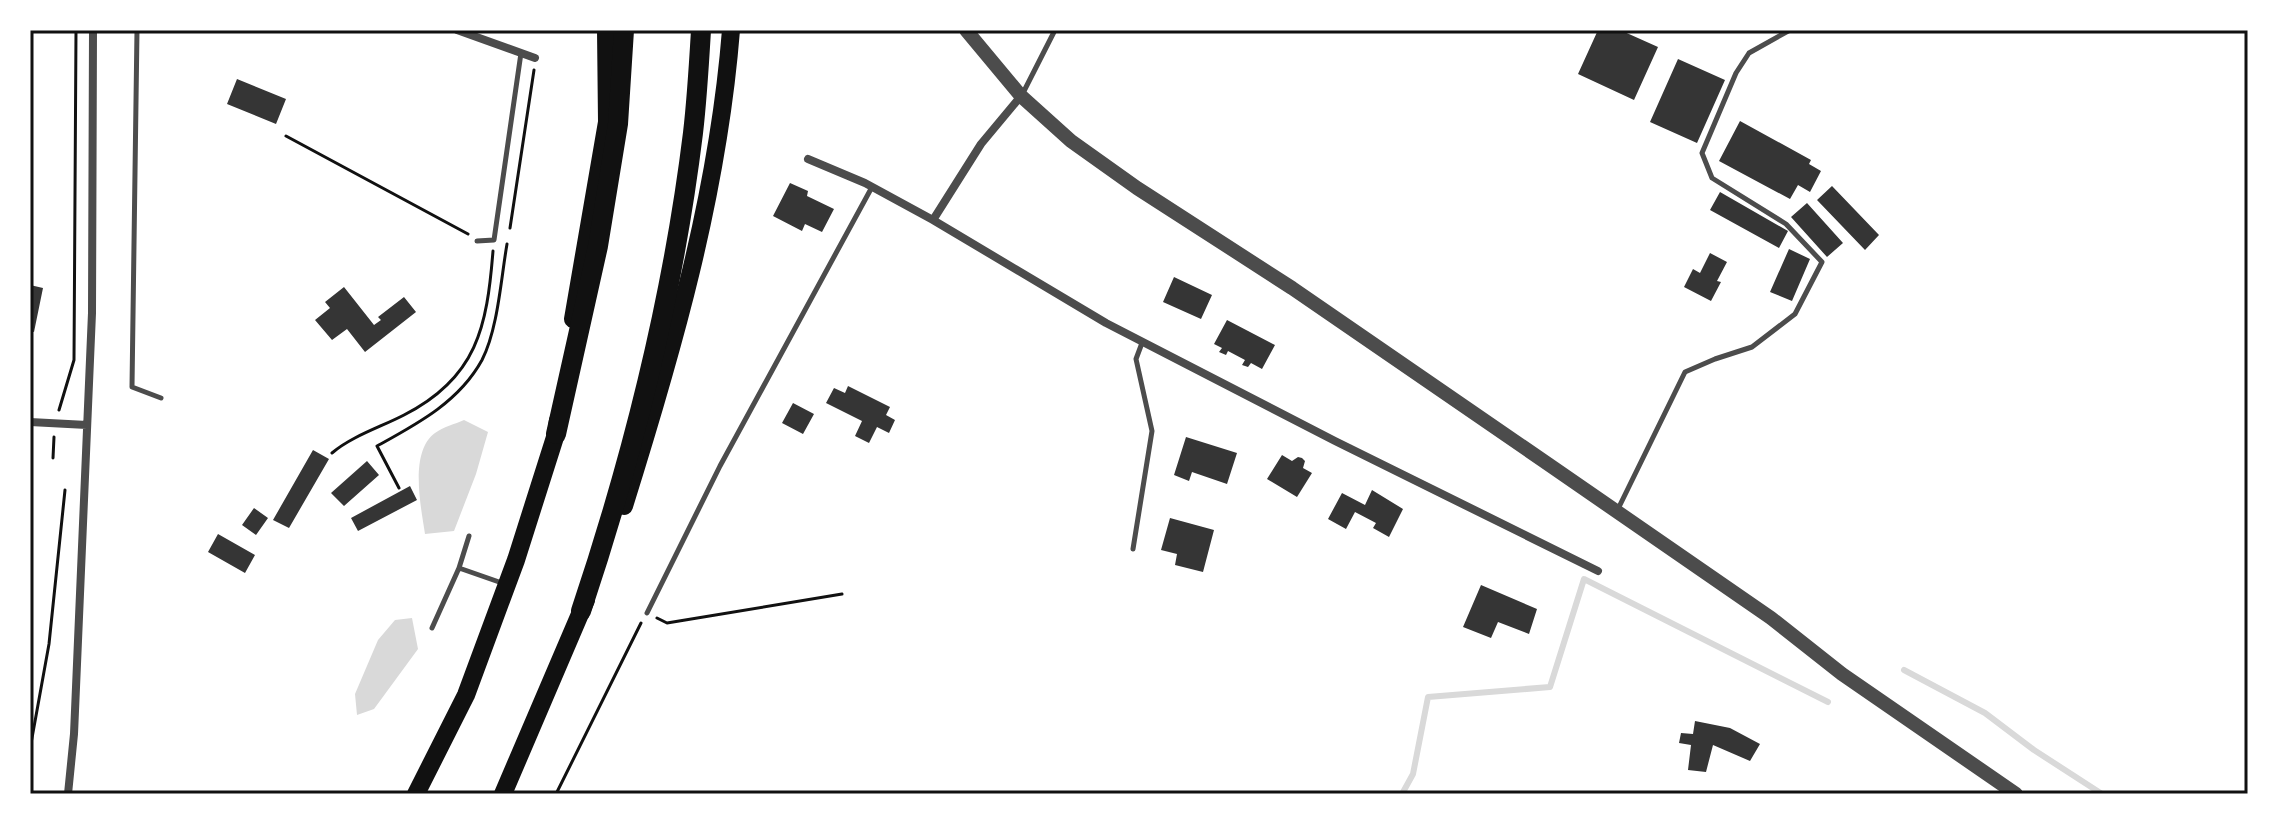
<svg xmlns="http://www.w3.org/2000/svg" width="2278" height="824" viewBox="0 0 2278 824" font-family="'PT Serif',serif">
  <rect width="100%" height="100%" fill="#fff"/>
  <!-- water -->
  <path fill="#d9d9d9" d="M 464,420 L 488,432 L 476,474 L 454,531 L 425,534 C 421,507 409,452 435,433 C 443,427 455,424 464,420 Z
    M 412,618 L 418,649 L 374,709 L 357,715 L 355,694 L 378,640 L 395,620 Z"/>
  <g fill="none" stroke-linecap="round" stroke-linejoin="round">
    <!-- stream -->
    <path stroke="#d9d9d9" stroke-width="6" d="M 1904,670 L 1985,713 L 2034,750 L 2102,794
      M 1402,794 L 1413,774 L 1428,697 L 1550,687 L 1584,579 L 1828,702"/>
  </g>
  <!-- building -->
  <path fill="#353535" d="M 1598,30 L 1620,30 L 1658,47 L 1634,100 L 1578,74 Z
    M 1678,59 L 1725,80 L 1697,143 L 1650,122 Z
    M 237,79 L 286,99 L 276,124 L 227,104 Z
    M 1740,121 L 1811,160 L 1809,164 L 1821,171 L 1810,192 L 1798,185 L 1790,199 L 1719,161 Z
    M 790,183 L 808,191 L 807,196 L 834,209 L 822,232 L 805,224 L 802,231 L 773,216 Z
    M 1832,186 L 1879,235 L 1865,250 L 1817,200 Z
    M 1720,192 L 1788,231 L 1779,248 L 1710,210 Z
    M 1807,203 L 1843,243 L 1827,257 L 1791,217 Z
    M 1789,249 L 1810,259 L 1792,301 L 1770,292 Z
    M 1710,253 L 1727,262 L 1717,281 L 1721,282 L 1711,301 L 1684,287 L 1693,269 L 1700,273 Z
    M 1174,277 L 1212,295 L 1201,319 L 1163,302 Z
    M 30,285 L 43,288 L 34,332 L 30,331 Z
    M 344,287 L 374,325 L 381,320 L 378,317 L 404,297 L 416,312 L 365,352 L 347,329 L 332,340 L 315,320 L 330,308 L 325,302 Z
    M 1227,320 L 1275,345 L 1262,369 L 1251,363 L 1248,367 L 1242,365 L 1245,360 L 1228,351 L 1226,355 L 1219,352 L 1222,348 L 1214,344 Z
    M 848,386 L 890,407 L 886,415 L 895,420 L 889,433 L 877,427 L 869,443 L 855,436 L 862,421 L 826,403 L 834,388 L 845,393 Z
    M 793,403 L 814,414 L 803,434 L 782,423 Z
    M 1186,437 L 1237,453 L 1227,484 L 1192,472 L 1189,481 L 1174,475 Z
    M 313,450 L 329,459 L 289,528 L 273,520 Z
    M 1282,455 L 1292,461 L 1298,457 L 1302,458 L 1305,461 L 1303,468 L 1312,473 L 1297,497 L 1267,479 Z
    M 367,461 L 379,475 L 344,506 L 331,493 Z
    M 410,486 L 417,500 L 358,531 L 351,518 Z
    M 1372,490 L 1403,509 L 1389,537 L 1373,528 L 1376,523 L 1355,512 L 1346,529 L 1328,519 L 1342,493 L 1365,505 Z
    M 254,508 L 268,518 L 256,535 L 242,525 Z
    M 1170,518 L 1214,530 L 1203,572 L 1175,565 L 1177,554 L 1161,550 Z
    M 218,534 L 255,555 L 245,573 L 208,552 Z
    M 1481,585 L 1537,609 L 1529,634 L 1498,622 L 1491,638 L 1463,627 Z
    M 1695,721 L 1730,728 L 1760,744 L 1750,761 L 1713,745 L 1706,772 L 1688,770 L 1691,745 L 1679,743 L 1681,733 L 1693,734 Z"/>
  <g fill="none" stroke-linecap="round" stroke-linejoin="round">
    <!-- path -->
    <path stroke="#111" stroke-width="3" d="M 286,136 L 468,234
      M 510,228 L 534,70
      M 59,410 L 74,360 L 76,30
      M 332,453 C 352,436 381,427 404,415 C 477,378 487,327 493,251
      M 53,458 L 54,437
      M 399,488 L 377,446 C 417,424 459,402 482,360 C 498,329 501,278 507,244
      M 657,618 L 667,623 L 842,594
      M 30,749 L 49,644 L 65,490
      M 556,794 L 641,623"/>
    <!-- service -->
    <path stroke="#4c4c4c" stroke-width="5" d="M 137,30 L 132,387 L 161,398
      M 1023,93 L 1055,30
      M 477,241 L 494,240 L 521,53
      M 1617,511 L 1685,372 L 1715,359 L 1752,347 L 1795,314 L 1822,262 L 1786,224 L 1712,178 L 1702,153 L 1736,73 L 1749,53 L 1790,30
      M 1133,549 L 1152,431 L 1136,359 L 1142,343
      M 459,568 L 502,583
      M 647,613 L 720,466 L 872,187
      M 432,628 L 459,568 L 469,536"/>
    <!-- minor -->
    <path stroke="#4c4c4c" stroke-width="8" d="M 457,30 L 535,58
      M 808,159 L 865,183 L 933,220 L 1106,323 L 1335,441 L 1598,571
      M 933,220 L 981,144 L 1021,96
      M 30,422 L 87,425
      M 68,794 L 74,734 L 92,313 L 93,30"/>
    <!-- tertiary -->
    <path stroke="#4c4c4c" stroke-width="14" d="M 966,30 L 1021,96 L 1071,141 L 1137,188 L 1292,288 L 1548,464 L 1771,618 L 1842,674 L 2016,794"/>
    <!-- trunk -->
    <path stroke="#111" stroke-width="18" d="M 573,319 L 607,122 L 606,30
      M 624,506 C 673,350 718,194 731,30
      M 416,794 L 466,695 L 516,560 L 556,434 L 558,420
      M 503,794 L 586,600"/>
    <!-- motorway -->
    <path stroke="#111" stroke-width="20" d="M 556,434 L 598,246 L 618,124 L 624,30
      M 581,611 C 633,456 673,296 693,133 C 697,99 699,64 701,30"/>
  </g>
  <!-- border -->
  <rect width="2278" height="824" fill="none" stroke="#ffffff" stroke-width="64"/>
  <rect x="32" y="32" width="2214" height="760" fill="none" stroke="#111" stroke-width="3"/>
</svg>
